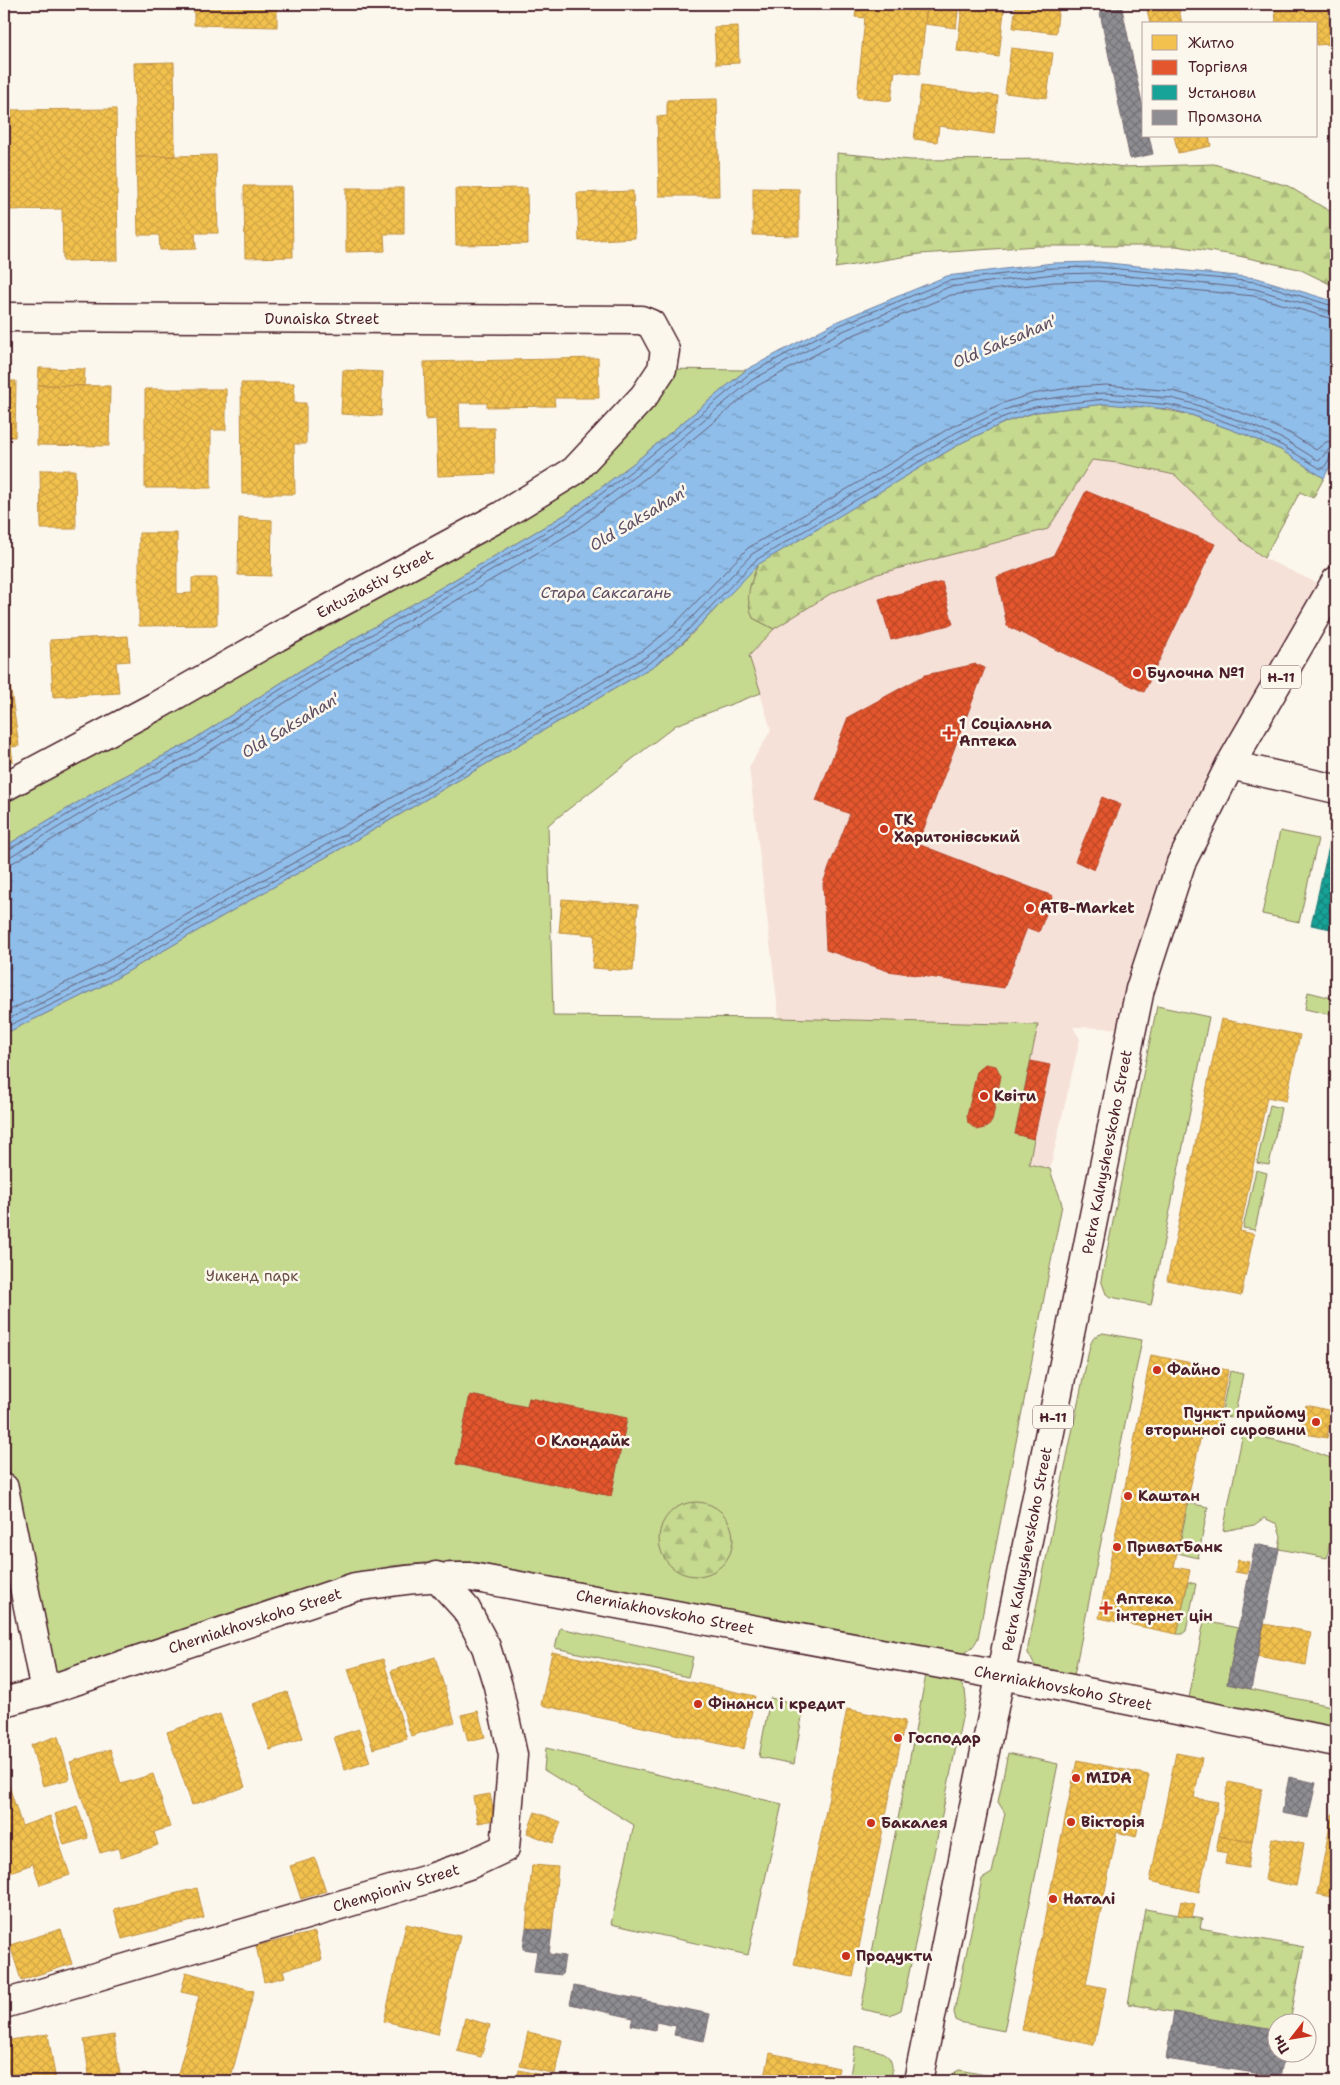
<svg xmlns="http://www.w3.org/2000/svg" width="1340" height="2085" viewBox="0 0 1340 2085" font-family="'Shantell Sans',sans-serif">
  <defs>
    <pattern id="forest-firs" width="22" height="20" patternUnits="userSpaceOnUse" patternTransform="scale(1.25)"><rect width="22" height="20" fill="#c5d98f"/><path d="M5 1l3.5 6h-7zM16 11l3.5 6h-7z" fill="#abba7c"/></pattern>
    <pattern id="water-ripples" width="26" height="14" patternUnits="userSpaceOnUse" patternTransform="scale(1.25)"><rect width="26" height="14" fill="#8fbeea"/><path d="M2 4q2-2 4 0t4 0M15 11q2-2 4 0t4 0" fill="none" stroke="#779abe"/></pattern>
    <pattern id="homes-cross-hatch" width="8" height="8" patternUnits="userSpaceOnUse" patternTransform="scale(1.25)"><rect width="8" height="8" fill="#f2c14e"/><path d="M0 0l8 8M0 8l8-8" fill="none" stroke="#d1a544"/></pattern>
    <pattern id="shops-cross-hatch" width="8" height="8" patternUnits="userSpaceOnUse" patternTransform="scale(1.25)"><rect width="8" height="8" fill="#e4572e"/><path d="M0 0l8 8M0 8l8-8" fill="none" stroke="#bb4727"/></pattern>
    <pattern id="public-cross-hatch" width="8" height="8" patternUnits="userSpaceOnUse" patternTransform="scale(1.25)"><rect width="8" height="8" fill="#17a398"/><path d="M0 0l8 8M0 8l8-8" fill="none" stroke="#17847c"/></pattern>
    <pattern id="industry-cross-hatch" width="8" height="8" patternUnits="userSpaceOnUse" patternTransform="scale(1.25)"><rect width="8" height="8" fill="#8d8d92"/><path d="M0 0l8 8M0 8l8-8" fill="none" stroke="#757377"/></pattern>
  </defs>
  <rect width="100%" height="100%" fill="#fbf7ec"/>
  <filter id="ink" filterUnits="userSpaceOnUse"><feTurbulence type="fractalNoise" baseFrequency=".02" numOctaves="2"/><feDisplacementMap in="SourceGraphic" scale="10" xChannelSelector="R" yChannelSelector="G"/><feConvolveMatrix kernelMatrix="1 2 1 2 8 2 1 2 1" color-interpolation-filters="sRGB"/></filter>
  <g filter="url(#ink)">
    <!-- built -->
    <path fill="#f6e1d8" d="M 1092,460 L 1118,463 L 1175,475 L 1242,541 L 1264,558 L 1332,590 L 1230,765 L 1132,1029 L 1073,1027 L 1080,1039 L 1050,1169 L 1029,1164 L 1015,1134 L 1038,1025 L 779,1018 L 749,767 L 771,730 L 749,656 L 774,629 L 830,594 L 874,575 L 1048,529 Z"/>
    <!-- green -->
    <path fill="#c5d98f" stroke="#887c5d" fill-rule="evenodd" d="M 662,369 L 746,370 L 635,462 L 566,514 L 301,670 L 188,743 L 100,789 L 4,847 L 4,787 L 574,471 Z
      M 758,564 L 750,586 L 753,618 L 774,629 L 749,656 L 761,693 L 676,725 L 548,825 L 553,1016 L 779,1018 L 1038,1025 L 1015,1134 L 1034,1139 L 1029,1164 L 1050,1169 C 1053,1182 1060,1193 1062,1205 L 978,1638 C 974,1646 970,1651 962,1654 L 473,1562 L 435,1562 L 391,1566 L 348,1578 L 50,1679 L 4,1445 L 4,1034 L 108,983 L 240,906 L 370,832 L 655,665 L 684,642 ZM 470,1395 L 527,1407 L 529,1398 L 627,1419 L 611,1496 L 456,1464 Z
      M 1280,831 L 1318,839 L 1299,922 L 1262,914 Z
      M 1308,992 L 1336,999 L 1336,1016 L 1305,1009 Z
      M 1157,1006 L 1209,1017 L 1151,1305 L 1111,1297 L 1106,1294 L 1101,1280 Z
      M 1270,1105 L 1281,1108 L 1269,1165 L 1257,1163 Z
      M 1256,1170 L 1267,1173 L 1255,1230 L 1243,1228 Z
      M 1103,1333 L 1142,1340 L 1074,1675 L 1035,1666 L 1028,1653 L 1028,1647 L 1090,1345 L 1094,1337 Z
      M 1230,1371 L 1243,1374 L 1234,1418 L 1221,1415 Z
      M 1243,1433 L 1293,1444 L 1336,1460 L 1336,1510 L 1327,1558 L 1279,1549 L 1281,1536 L 1277,1524 L 1264,1518 L 1254,1525 L 1223,1531 Z
      M 1188,1503 L 1208,1507 L 1198,1558 L 1178,1553 Z
      M 1188,1582 L 1196,1584 L 1186,1631 L 1182,1634 L 1177,1634 Z
      M 1204,1621 L 1238,1628 L 1227,1684 L 1336,1707 L 1336,1728 L 1189,1698 Z
      M 560,1628 L 693,1657 L 688,1677 L 555,1648 Z
      M 926,1675 L 959,1681 L 965,1690 L 966,1699 L 903,2002 L 901,2010 L 890,2015 L 861,2009 Z
      M 770,1698 L 804,1705 L 794,1764 L 759,1757 Z
      M 546,1748 L 782,1804 L 748,1955 L 611,1924 L 634,1825 L 544,1770 Z
      M 1008,1753 L 1058,1764 L 1004,2031 L 959,2022 L 956,2020 L 954,2012 L 982,1879 L 992,1873 L 1005,1813 L 998,1802 Z
      M 855,2046 C 880,2051 897,2050 891,2081 L 849,2081 Z
      M 959,2070 L 997,2077 L 996,2081 L 946,2081 L 950,2075 Z"/>
    <!-- forest -->
    <path fill="url(#forest-firs)" stroke="#887c5d" d="M 837,153 L 911,160 L 1068,159 L 1124,167 L 1214,164 L 1288,186 L 1336,215 L 1336,287 L 1299,269 L 1234,255 L 1176,246 L 1037,246 L 920,254 L 835,268 L 838,258 Z
      M 1105,404 L 1147,406 L 1191,415 L 1246,435 L 1281,450 L 1324,478 L 1313,498 L 1300,492 L 1264,558 L 1242,541 L 1175,475 L 1118,463 L 1092,460 L 1048,529 L 874,575 L 830,594 L 774,629 L 753,618 C 744,595 750,586 758,564 L 963,442 L 1008,421 L 1037,412 Z
      M659 1539a37 37 0 1 1 74 0a37 37 0 1 1-74 0Z
      M 1145,1909 L 1202,1919 L 1200,1928 L 1304,1947 L 1290,2022 L 1278,2022 L 1277,2031 L 1128,2004 Z"/>
    <!-- water -->
    <path fill="url(#water-ripples)" stroke="#737e9e" d="M 1098,262 L 1257,278 L 1336,302 L 1336,455 L 1324,478 L 1281,450 L 1246,435 L 1191,415 L 1169,409 L 1105,404 L 1036,412 L 1008,421 L 963,442 L 759,564 L 683,642 L 655,665 L 370,832 L 240,906 L 108,983 L 4,1034 L 4,847 L 100,789 L 188,743 L 301,670 L 566,514 L 635,462 L 746,370 L 838,321 L 947,276 L 1053,263 Z"/>
    <!-- homes -->
    <path fill="url(#homes-cross-hatch)" stroke="#c09044" d="M 139,4 L 277,4 L 277,27 L 194,25 L 194,5 Z
      M 857,4 L 927,4 L 920,74 L 895,71 L 891,101 L 857,97 L 865,18 L 855,17 Z
      M 927,4 L 959,4 L 956,28 L 925,24 Z
      M 1016,4 L 1059,4 L 1056,33 L 1013,28 Z
      M 1146,4 L 1178,4 L 1182,24 L 1150,24 Z
      M 1256,4 L 1328,4 L 1331,44 L 1316,45 L 1316,24 L 1276,24 L 1275,7 L 1257,8 Z
      M 962,6 L 1004,11 L 999,57 L 957,51 Z
      M 738,26 L 739,63 L 716,64 L 714,27 Z
      M 1011,48 L 1053,53 L 1047,98 L 1005,93 Z
      M 174,62 L 175,156 L 136,157 L 134,63 Z
      M 921,86 L 998,96 L 994,134 L 939,126 L 937,142 L 914,139 Z
      M 717,99 L 719,196 L 659,196 L 657,117 L 667,116 L 667,100 Z
      M 116,109 L 118,260 L 63,261 L 62,209 L 4,210 L 4,110 Z
      M 1174,136 L 1209,136 L 1211,146 L 1178,153 Z
      M 216,155 L 218,233 L 195,233 L 196,249 L 160,250 L 159,235 L 138,235 L 136,157 Z
      M 244,186 L 292,186 L 293,257 L 245,258 Z
      M 346,188 L 404,188 L 404,234 L 384,234 L 385,251 L 346,252 Z
      M 527,188 L 528,244 L 456,245 L 455,189 Z
      M 753,188 L 799,189 L 799,236 L 753,235 Z
      M 633,191 L 635,238 L 579,241 L 577,193 Z
      M 598,358 L 599,398 L 554,398 L 555,406 L 487,407 L 487,403 L 459,403 L 460,428 L 494,428 L 495,474 L 438,476 L 436,419 L 426,420 L 424,362 Z
      M 39,368 L 85,369 L 84,386 L 38,385 Z
      M 343,370 L 383,372 L 381,416 L 341,414 Z
      M 4,381 L 16,381 L 15,437 L 4,437 Z
      M 241,383 L 294,383 L 294,403 L 306,403 L 306,444 L 294,444 L 295,494 L 242,494 Z
      M 38,385 L 110,386 L 109,446 L 37,445 Z
      M 145,389 L 226,389 L 226,430 L 211,430 L 211,488 L 145,488 Z
      M 40,470 L 75,470 L 76,529 L 41,529 Z
      M 239,518 L 272,520 L 271,576 L 238,575 Z
      M 139,533 L 177,533 L 177,594 L 192,593 L 192,578 L 217,578 L 217,625 L 139,626 Z
      M 128,636 L 130,661 L 116,662 L 119,693 L 53,697 L 50,640 Z
      M 10,684 L 19,746 L 11,747 L 13,761 L 4,762 L 4,685 Z
      M 562,899 L 638,905 L 633,971 L 592,968 L 595,935 L 559,932 Z
      M 1221,1019 L 1300,1035 L 1286,1101 L 1267,1097 L 1240,1231 L 1254,1234 L 1241,1296 L 1167,1280 Z
      M 1151,1355 L 1228,1370 L 1216,1433 L 1202,1430 L 1174,1567 L 1190,1570 L 1177,1634 L 1099,1618 Z
      M 1306,1405 L 1332,1411 L 1327,1438 L 1300,1433 Z
      M 1238,1560 L 1249,1562 L 1247,1574 L 1235,1572 Z
      M 1264,1624 L 1311,1632 L 1306,1665 L 1257,1656 Z
      M 552,1652 L 755,1696 L 744,1749 L 541,1705 Z
      M 435,1657 L 455,1722 L 411,1736 L 391,1671 Z
      M 383,1659 L 407,1739 L 373,1749 L 348,1669 Z
      M 287,1692 L 303,1738 L 270,1750 L 253,1704 Z
      M 847,1709 L 905,1721 L 853,1977 L 794,1965 Z
      M 478,1711 L 485,1737 L 468,1741 L 461,1715 Z
      M 220,1714 L 245,1787 L 192,1805 L 167,1732 Z
      M 359,1729 L 370,1762 L 345,1770 L 334,1737 Z
      M 58,1736 L 70,1779 L 43,1786 L 31,1745 Z
      M 110,1749 L 121,1784 L 153,1774 L 170,1827 L 154,1832 L 158,1845 L 121,1858 L 118,1848 L 100,1853 L 70,1762 Z
      M 1176,1753 L 1202,1758 L 1194,1798 L 1218,1802 L 1199,1892 L 1150,1881 Z
      M 1077,1760 L 1149,1775 L 1136,1837 L 1117,1832 L 1086,1984 L 1106,1988 L 1094,2045 L 1022,2030 Z
      M 1228,1782 L 1262,1789 L 1252,1842 L 1219,1836 Z
      M 8,1783 L 22,1826 L 50,1816 L 70,1875 L 40,1885 L 33,1864 L 4,1874 L 4,1785 Z
      M 490,1794 L 495,1820 L 478,1823 L 473,1797 Z
      M 77,1806 L 88,1838 L 64,1845 L 55,1814 Z
      M 535,1812 L 561,1822 L 553,1843 L 527,1833 Z
      M 1332,1814 L 1336,1814 L 1336,1914 L 1334,1913 L 1336,1898 L 1317,1894 Z
      M 1219,1836 L 1252,1842 L 1248,1868 L 1225,1864 L 1227,1853 L 1216,1851 Z
      M 1272,1838 L 1304,1844 L 1296,1886 L 1265,1880 Z
      M 315,1858 L 326,1891 L 301,1899 L 290,1866 Z
      M 532,1865 L 558,1867 L 552,1931 L 526,1928 Z
      M 197,1888 L 204,1918 L 122,1939 L 114,1909 Z
      M 1181,1901 L 1195,1904 L 1192,1917 L 1178,1915 Z
      M 406,1924 L 460,1936 L 438,2034 L 384,2021 Z
      M 61,1929 L 72,1964 L 21,1980 L 10,1945 Z
      M 315,1932 L 322,1960 L 283,1970 L 285,1977 L 264,1982 L 256,1946 Z
      M 186,1972 L 254,1991 L 230,2081 L 176,2081 L 199,1996 L 181,1992 Z
      M 465,2018 L 490,2025 L 481,2057 L 457,2051 Z
      M 528,2032 L 562,2040 L 555,2074 L 520,2066 Z
      M 48,2034 L 56,2081 L 10,2081 L 4,2041 Z
      M 114,2035 L 121,2081 L 90,2081 L 84,2040 Z
      M 770,2053 L 839,2068 L 836,2081 L 764,2081 Z
      M 519,2070 L 547,2076 L 546,2081 L 517,2081 Z"/>
    <!-- shops -->
    <path fill="url(#shops-cross-hatch)" stroke="#b6462d" d="M 1086,491 L 1215,544 L 1144,692 L 1007,626 L 997,577 L 1053,556 Z
      M 942,582 L 953,624 L 891,640 L 879,599 Z
      M 976,664 L 985,668 L 918,844 L 1053,896 L 1039,932 L 1027,928 L 1004,988 L 888,971 L 826,950 L 823,883 L 850,814 L 816,801 L 848,717 L 925,675 Z
      M 1102,797 L 1121,805 L 1094,870 L 1075,861 Z
      M 1031,1061 L 1050,1065 L 1034,1139 L 1015,1134 Z
      M 985,1064 L 996,1066 L 1001,1076 L 992,1121 L 988,1127 L 977,1130 L 968,1123 L 967,1116 L 977,1071 Z
      M 470,1395 L 527,1407 L 529,1398 L 627,1418 L 611,1496 L 456,1464 Z"/>
    <!-- public -->
    <path fill="url(#public-cross-hatch)" stroke="#267b77" d="M 1330,842 L 1336,844 L 1336,930 L 1311,925 Z"/>
    <!-- industry -->
    <path fill="url(#industry-cross-hatch)" stroke="#796c73" d="M 1121,4 L 1144,112 L 1144,136 L 1149,136 L 1153,154 L 1130,159 L 1099,8 Z
      M 1336,1261 L 1336,1298 L 1329,1297 Z
      M 1255,1544 L 1279,1549 L 1251,1689 L 1227,1684 Z
      M 1289,1777 L 1316,1783 L 1308,1818 L 1282,1813 Z
      M 526,1928 L 552,1931 L 549,1954 L 565,1956 L 562,1975 L 534,1972 L 537,1951 L 523,1949 Z
      M 574,1986 L 710,2014 L 704,2041 L 674,2035 L 676,2026 L 656,2022 L 655,2030 L 631,2025 L 633,2018 L 570,2004 Z
      M 1174,2012 L 1278,2031 L 1278,2052 L 1285,2052 L 1280,2077 L 1166,2059 Z"/>
    <g fill="none" stroke-linecap="round" stroke-linejoin="round">
      <!-- shore -->
      <path stroke="#665f77" stroke-width="1" d="M 4,851 L 8,850 L 102,794 L 191,747 L 303,675 L 569,518 L 638,466 L 749,374 L 840,325 L 948,281 L 1053,268 L 1098,267 L 1256,282 L 1336,307
        M 4,857 L 11,856 L 105,799 L 194,753 L 307,680 L 572,523 L 642,471 L 752,380 L 843,331 L 949,287 L 1054,274 L 1098,273 L 1255,289 L 1336,313
        M 4,864 L 14,862 L 109,806 L 197,759 L 311,686 L 576,530 L 647,477 L 757,386 L 846,338 L 951,295 L 1054,282 L 1098,281 L 1254,296 L 1336,320
        M 4,1013 L 100,966 L 230,889 L 361,816 L 645,649 L 671,628 L 748,548 L 953,426 L 1003,403 L 1032,394 L 1075,387 L 1106,385 L 1172,391 L 1196,397 L 1253,417 L 1289,433 L 1316,450 L 1326,442 L 1336,440
        M 4,1021 L 103,973 L 234,896 L 365,823 L 649,655 L 676,634 L 752,554 L 957,432 L 1004,410 L 1033,401 L 1075,395 L 1105,393 L 1171,398 L 1194,404 L 1251,425 L 1285,440 L 1319,461 L 1328,450 L 1336,448
        M 4,1028 L 106,978 L 237,901 L 368,828 L 652,661 L 680,638 L 756,560 L 960,437 L 1006,416 L 1035,407 L 1105,399 L 1171,405 L 1192,410 L 1248,430 L 1283,446 L 1321,469 L 1324,468 L 1331,456 L 1336,454"/>
      <defs>
        <path id="minor" d="M 4,317 L 641,320 L 651,324 L 665,350 L 662,369 L 644,396 L 574,471 L 501,516 L 277,637 L 158,705 L 4,787
          M 1230,765 L 1336,789
          M 4,1488 L 45,1691
          M 4,1702 L 45,1691 L 355,1587 C 395,1581 431,1576 471,1577 L 1037,1682 L 1336,1742
          M 4,2004 L 428,1879 L 471,1864 L 505,1848 L 513,1755 L 498,1686 L 486,1647 L 466,1609 L 436,1576"/>
        <path id="major" d="M 918,2081 L 1140,989 L 1181,863 L 1230,765 L 1336,581"/>
      </defs>
      <!-- minor casing -->
      <use href="#minor" stroke="#4a1f2b" stroke-width="31"/>
      <!-- major casing -->
      <use href="#major" stroke="#4a1f2b" stroke-width="31"/>
      <!-- minor -->
      <use href="#minor" stroke="#fbf7ec" stroke-width="28"/>
      <!-- major -->
      <use href="#major" stroke="#fbf7ec" stroke-width="28"/>
    </g>
  </g>
  <!-- markers -->
  <g fill="#c8321e" stroke="#fbf7ec" stroke-width="2">
    <circle cx="1137" cy="673" r="5"/>
    <path d="M946.5 725.5h5v5h5v5h-5v5h-5v-5h-5v-5h5z"/>
    <circle cx="884" cy="829" r="5"/>
    <circle cx="1030" cy="908" r="5"/>
    <circle cx="984" cy="1096" r="5"/>
    <circle cx="1157" cy="1370" r="5"/>
    <circle cx="1316" cy="1422" r="5"/>
    <circle cx="541" cy="1441" r="5"/>
    <circle cx="1128" cy="1496" r="5"/>
    <circle cx="1117" cy="1547" r="5"/>
    <path d="M1103.5 1600.5h5v5h5v5h-5v5h-5v-5h-5v-5h5z"/>
    <circle cx="698" cy="1704" r="5"/>
    <circle cx="898" cy="1738" r="5"/>
    <circle cx="1076" cy="1778" r="5"/>
    <circle cx="1071" cy="1822" r="5"/>
    <circle cx="871" cy="1823" r="5"/>
    <circle cx="1053" cy="1899" r="5"/>
    <circle cx="846" cy="1956" r="5"/>
  </g>
  <g text-anchor="middle" stroke-width="5" stroke-linejoin="round" paint-order="stroke">
    <!-- shield labels -->
    <g fill="#fbf7ec" stroke="#7f6065" stroke-width="1">
      <rect x="1261" y="665.5" width="40" height="23" rx="4"/>
      <rect x="1033" y="1405.5" width="40" height="23" rx="4"/>
    </g>
    <g font-size="14" font-weight="bold" fill="#4a1f2b">
      <text x="1281" y="682">Н-11</text>
      <text x="1053" y="1422">Н-11</text>
    </g>
    <!-- street labels -->
    <g font-size="15" fill="#4a1f2b" stroke="#fbf7ec">
      <text x="322" y="324">Dunaiska Street</text>
      <text transform="translate(375 584) rotate(-28)" y="5">Entuziastiv Street</text>
      <text transform="translate(1107 1152) rotate(-79)" y="5">Petra Kalnyshevskoho Street</text>
      <text transform="translate(1027 1549) rotate(-79)" y="5">Petra Kalnyshevskoho Street</text>
      <text transform="translate(665 1612) rotate(11)" y="5">Cherniakhovskoho Street</text>
      <text transform="translate(255 1621) rotate(-18)" y="5">Cherniakhovskoho Street</text>
      <text transform="translate(1063 1688) rotate(11)" y="5">Cherniakhovskoho Street</text>
      <text transform="translate(396 1888) rotate(-17)" y="5">Chempioniv Street</text>
    </g>
    <!-- poi labels -->
    <g font-size="15" font-weight="bold" fill="#4a1f2b" stroke="#fbf7ec" text-anchor="start">
      <text x="1147" y="678">Булочна №1</text>
      <text x="959" y="729">1 Соціальна<tspan x="959" dy="17">Аптека</tspan></text>
      <text x="894" y="825">ТК<tspan x="894" dy="17">Харитонівський</tspan></text>
      <text x="1040" y="913">ATB-Market</text>
      <text x="994" y="1101">Квіти</text>
      <text x="1167" y="1375">Файно</text>
      <text x="1306" y="1418" text-anchor="end">Пункт прийому<tspan x="1306" dy="17">вторинної сировини</tspan></text>
      <text x="551" y="1446">Клондайк</text>
      <text x="1138" y="1501">Каштан</text>
      <text x="1127" y="1552">ПриватБанк</text>
      <text x="1116" y="1604">Аптека<tspan x="1116" dy="17">інтернет цін</tspan></text>
      <text x="708" y="1709">Фінанси і кредит</text>
      <text x="908" y="1743">Господар</text>
      <text x="1086" y="1783">MIDA</text>
      <text x="1081" y="1827">Вікторія</text>
      <text x="881" y="1828">Бакалея</text>
      <text x="1063" y="1904">Наталі</text>
      <text x="856" y="1961">Продукти</text>
    </g>
    <!-- park labels -->
    <g font-size="15" fill="#694e44" stroke="#fbf7ec">
      <text x="252" y="1281">Уикенд парк</text>
    </g>
    <!-- water labels -->
    <g font-size="16" font-style="italic" fill="#5f4f64" stroke="#fbf7ec">
      <text transform="translate(1004 341) rotate(-23)" y="6">Old Saksahan'</text>
      <text transform="translate(638 518) rotate(-31)" y="6">Old Saksahan'</text>
      <text x="606" y="598">Стара Саксагань</text>
      <text transform="translate(290 725) rotate(-31)" y="6">Old Saksahan'</text>
    </g>
  </g>
  <!-- margin -->
  <rect width="1340" height="2085" fill="none" stroke="#fbf7ec" stroke-width="20"/>
  <rect x="10" y="10" width="1320" height="2065" fill="none" stroke="#4a1f2b" stroke-width="2" filter="url(#ink)"/>
  <!-- legend -->
  <rect x="1142" y="22" width="175" height="115" fill="#fbf7ec" stroke="#b4a19f"/>
  <rect x="1152" y="35" width="25" height="15" fill="#f2c14e" stroke="#b4a19f"/>
  <text x="1188" y="48" font-size="15" fill="#4a1f2b">Житло</text>
  <rect x="1152" y="60" width="25" height="15" fill="#e4572e" stroke="#b4a19f"/>
  <text x="1188" y="72" font-size="15" fill="#4a1f2b">Торгівля</text>
  <rect x="1152" y="85" width="25" height="15" fill="#17a398" stroke="#b4a19f"/>
  <text x="1188" y="98" font-size="15" fill="#4a1f2b">Установи</text>
  <rect x="1152" y="110" width="25" height="15" fill="#8d8d92" stroke="#b4a19f"/>
  <text x="1188" y="122" font-size="15" fill="#4a1f2b">Промзона</text>
  <!-- north arrow -->
  <g transform="translate(1292 2038) rotate(239)"><circle r="24" fill="#fbf7ec" stroke="#b4a19f"/>
  <path d="M0-4L9 19L0 12L-9 19Z" fill="#c8321e"/>
  <text y="-8" font-size="14" font-weight="bold" text-anchor="middle" fill="#4a1f2b">Пн</text>
  </g>
</svg>
